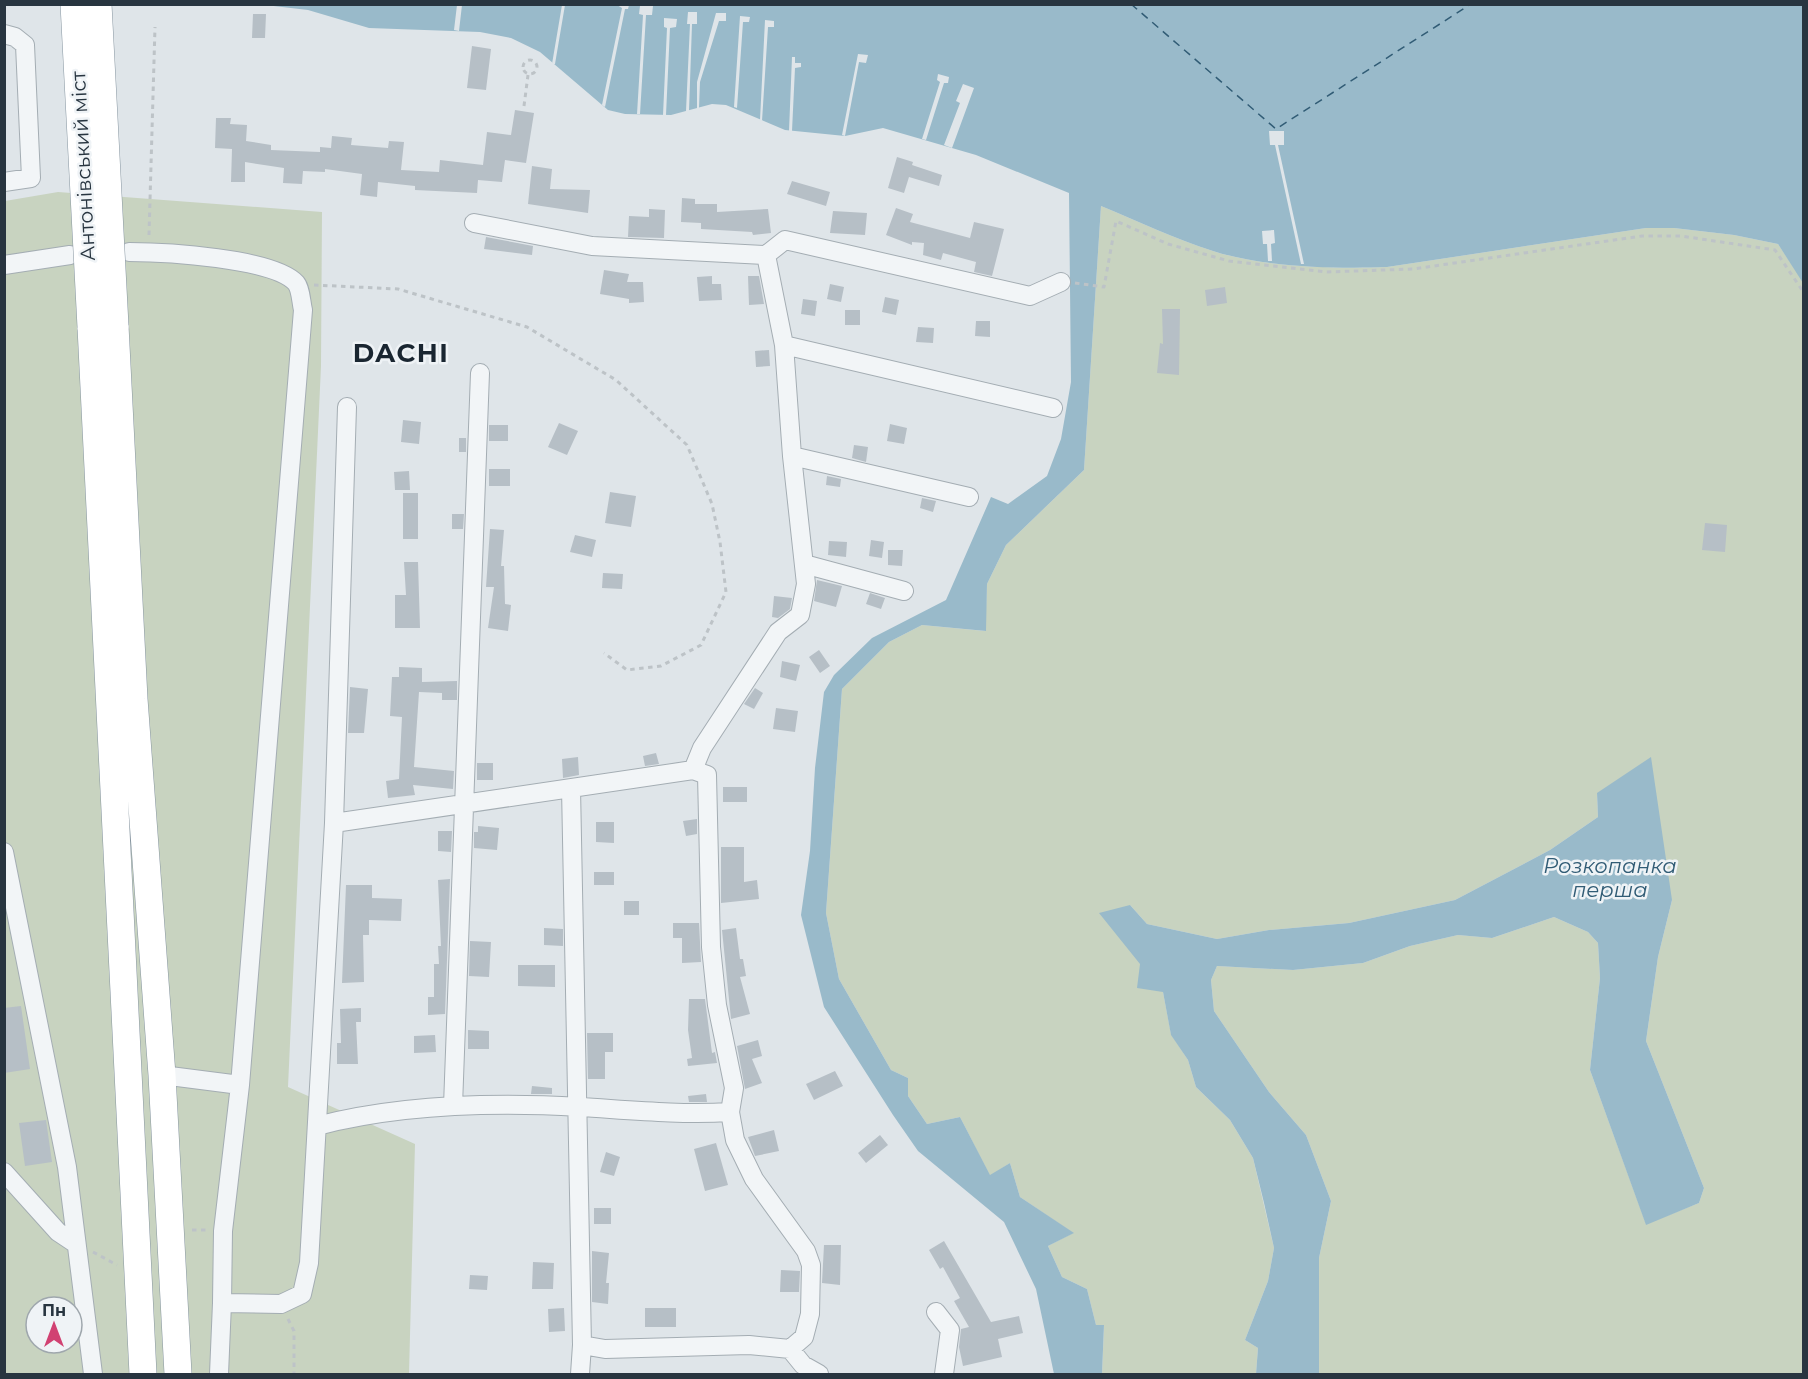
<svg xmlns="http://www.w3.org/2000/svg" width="1808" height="1379" viewBox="0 0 1808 1379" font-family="Montserrat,sans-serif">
  <rect width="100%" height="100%" fill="#dfe5e9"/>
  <!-- green -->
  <path fill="#c8d3c0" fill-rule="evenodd" d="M 58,192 L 322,212 L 321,366 L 288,1087 L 415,1144 L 409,1374 L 5,1374 L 5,201 ZM 36,1307 L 72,1307 L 72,1343 L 36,1343 Z
    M 1101,206 C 1138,221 1175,239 1213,251 C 1261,267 1336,269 1387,267 L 1646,228 L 1674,228 L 1734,235 L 1778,244 L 1804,283 L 1803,1374 L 1319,1374 L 1319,1258 L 1331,1201 L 1306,1135 L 1269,1092 L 1214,1011 L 1211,980 L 1217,966 L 1293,970 L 1363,963 L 1410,946 L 1458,935 L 1492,938 L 1554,917 L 1588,932 L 1598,943 L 1600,978 L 1590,1070 L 1646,1224 L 1699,1203 L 1704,1188 L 1646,1041 L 1658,957 L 1672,900 L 1597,793 L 1598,817 L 1550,850 L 1455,900 L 1349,923 L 1269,930 L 1217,939 L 1147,924 L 1130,905 L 1163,992 L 1171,1034 L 1188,1060 L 1196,1087 L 1230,1120 L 1253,1158 L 1274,1248 L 1268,1281 L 1245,1340 L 1258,1348 L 1256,1374 L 1102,1374 L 1104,1326 L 1096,1325 L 1087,1289 L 1062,1277 L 1048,1246 L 1073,1233 L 1020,1197 L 1010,1163 L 990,1176 L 960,1117 L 927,1124 L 908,1096 L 908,1078 L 891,1070 L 839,979 L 826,913 L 842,689 L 889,642 L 922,625 L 985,631 L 987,584 L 1006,545 L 1084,470 Z"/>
  <!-- water -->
  <path fill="#99baca" d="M 265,5 L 1803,5 L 1803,283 L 1778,244 L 1734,235 L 1674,228 L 1646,228 L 1387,267 C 1335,269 1262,267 1213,251 C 1175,239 1138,221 1101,206 L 1084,470 L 1006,545 L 987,584 L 986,631 L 922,625 L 889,642 L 842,689 L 826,913 L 839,979 L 891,1070 L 908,1078 L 908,1096 L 927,1124 L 960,1117 L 990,1175 L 1010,1163 L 1020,1197 L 1074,1233 L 1048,1246 L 1062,1277 L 1087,1289 L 1096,1325 L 1104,1325 L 1102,1374 L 1054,1374 L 1036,1289 L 1004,1222 L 918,1151 L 893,1115 L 824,1007 L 801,915 L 810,851 L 815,768 L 824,692 L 834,675 L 872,638 L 946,600 L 991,497 L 1008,504 L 1047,476 L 1061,439 L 1071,382 L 1069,193 L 976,155 L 883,128 L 845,136 L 785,130 L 726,105 L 712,104 L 671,115 L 625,114 L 608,110 L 540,52 L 511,38 L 480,32 L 369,28 L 308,10 Z
    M 1651,757 L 1672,900 L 1658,957 L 1646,1041 L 1704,1188 L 1699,1203 L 1646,1225 L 1590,1070 L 1600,978 L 1598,943 L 1588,932 L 1554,917 L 1492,938 L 1458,935 L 1410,946 L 1363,963 L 1293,970 L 1217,966 L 1211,980 L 1214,1011 L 1269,1092 L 1306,1135 L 1331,1201 L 1319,1258 L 1319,1374 L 1256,1374 L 1258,1348 L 1245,1340 L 1268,1281 L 1274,1248 L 1264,1203 L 1253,1158 L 1230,1120 L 1196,1087 L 1188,1060 L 1171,1035 L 1163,992 L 1137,988 L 1140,964 L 1099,913 L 1130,905 L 1147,924 L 1217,939 L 1269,930 L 1349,923 L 1455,900 L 1550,850 L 1598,817 L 1597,793 Z"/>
  <!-- pier -->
  <path fill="#dfe5e9" d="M 457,5 L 462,5 L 459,31 L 454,30 Z
    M 562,5 L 570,5 L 565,5 L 555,64 L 552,64 Z
    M 617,5 L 629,5 L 628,9 L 625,9 L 605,107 L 602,105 L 622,8 Z
    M 640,6 L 653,6 L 652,15 L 646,15 L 640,114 L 637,114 L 643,15 L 639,14 Z
    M 688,12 L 697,12 L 697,24 L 692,24 L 689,111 L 686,111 L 690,24 L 687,24 Z
    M 716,13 L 726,13 L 726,21 L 719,21 L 700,82 L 699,108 L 697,108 L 697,82 Z
    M 740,16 L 750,17 L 749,22 L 743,22 L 737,108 L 734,107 Z
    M 664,18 L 677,19 L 676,27 L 670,28 L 666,115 L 663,115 L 667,28 L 664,27 Z
    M 765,20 L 774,21 L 774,27 L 768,27 L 762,121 L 760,120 Z
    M 858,54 L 868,55 L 866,63 L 859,62 L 845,136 L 842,135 Z
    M 792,57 L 795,57 L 795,63 L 801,63 L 801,67 L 795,68 L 792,131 L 789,131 Z
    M 938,74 L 949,77 L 948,83 L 944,83 L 926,140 L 922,139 L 940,82 L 937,80 Z
    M 963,84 L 974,88 L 952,148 L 944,145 L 960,103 L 956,101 Z
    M 1269,131 L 1284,131 L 1284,145 L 1278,145 L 1304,264 L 1301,264 L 1275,145 L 1270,145 Z
    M 1274,230 L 1275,243 L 1271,244 L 1272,261 L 1268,261 L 1267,244 L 1263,244 L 1262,231 Z"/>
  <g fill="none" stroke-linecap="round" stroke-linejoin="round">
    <!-- ferry -->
    <path stroke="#315c75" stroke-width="1.5" stroke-dasharray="8 6" stroke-linecap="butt" d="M 1131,4 L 1276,129 L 1471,4"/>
  </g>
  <!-- building -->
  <path fill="#b6bfc6" d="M 253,14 L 266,14 L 265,38 L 252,38 Z
    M 472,46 L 491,49 L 486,90 L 467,88 Z
    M 515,110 L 534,113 L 526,163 L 505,160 L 502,182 L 478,180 L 477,193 L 415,190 L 415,186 L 378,182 L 377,197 L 360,195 L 362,174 L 325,169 L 325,172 L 303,171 L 302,184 L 283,183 L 284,168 L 245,162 L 245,182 L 231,182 L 232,149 L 215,148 L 216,118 L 231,118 L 230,124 L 247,125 L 246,141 L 271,145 L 271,150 L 320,152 L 320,147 L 331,148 L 332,136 L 352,138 L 351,145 L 388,148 L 389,141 L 404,142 L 401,170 L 439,172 L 440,160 L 483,165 L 487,132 L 511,135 Z
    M 897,157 L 913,162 L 912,165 L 942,175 L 939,186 L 909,177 L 904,193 L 888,188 Z
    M 532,166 L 552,169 L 550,189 L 590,190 L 588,213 L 528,204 Z
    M 792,181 L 830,192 L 826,206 L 787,194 Z
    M 682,198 L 695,199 L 695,204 L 717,204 L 717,212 L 768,209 L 771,233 L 753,235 L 752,232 L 701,229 L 701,223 L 681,222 Z
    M 896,208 L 913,214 L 910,222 L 970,238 L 974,222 L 1004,229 L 992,276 L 974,272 L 976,262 L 943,253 L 941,260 L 923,255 L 924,243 L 912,242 L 912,245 L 886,235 Z
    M 649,209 L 665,210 L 664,238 L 628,237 L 629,216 L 649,217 Z
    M 833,211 L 867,213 L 865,235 L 830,233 Z
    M 486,237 L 533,246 L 532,255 L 484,249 Z
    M 604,270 L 629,274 L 627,282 L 643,282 L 644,302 L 629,303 L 629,299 L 600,294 Z
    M 712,276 L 712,284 L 721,284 L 722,300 L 699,301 L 697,277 Z
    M 748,276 L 759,276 L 764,304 L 749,305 Z
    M 830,284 L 844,287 L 841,302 L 827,299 Z
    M 1225,287 L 1227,303 L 1207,306 L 1205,290 Z
    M 885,297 L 899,300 L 896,315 L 882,312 Z
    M 803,299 L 817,301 L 815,316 L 801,314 Z
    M 1162,309 L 1180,309 L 1179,375 L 1157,373 L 1160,343 L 1163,344 Z
    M 845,310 L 860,310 L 860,325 L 845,325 Z
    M 976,321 L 990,321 L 990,337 L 975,336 Z
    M 918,327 L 934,328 L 933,343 L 916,342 Z
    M 769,350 L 770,366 L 756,367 L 755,351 Z
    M 403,420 L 421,422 L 419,444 L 401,442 Z
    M 559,423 L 578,431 L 567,455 L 548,447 Z
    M 890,424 L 907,428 L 904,444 L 887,441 Z
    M 489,425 L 508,425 L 508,441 L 489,441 Z
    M 459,438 L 466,438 L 466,452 L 459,452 Z
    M 854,445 L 868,447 L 866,462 L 852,458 Z
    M 489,469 L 510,469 L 510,486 L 489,486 Z
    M 409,471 L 410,490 L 395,490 L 394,472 Z
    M 827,476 L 841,479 L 840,487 L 826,485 Z
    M 610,492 L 636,496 L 631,527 L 605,523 Z
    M 403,493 L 418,493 L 418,539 L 403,539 Z
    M 922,498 L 936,501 L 933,512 L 920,508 Z
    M 452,514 L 464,514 L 463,529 L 452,529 Z
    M 1705,523 L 1727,525 L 1725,552 L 1702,550 Z
    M 490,529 L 504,530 L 501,566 L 504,566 L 505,604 L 511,605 L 508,631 L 488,628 L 494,587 L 486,587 Z
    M 575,535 L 596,540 L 592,557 L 570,552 Z
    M 871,540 L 884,542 L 882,558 L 869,556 Z
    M 829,541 L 847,542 L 846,557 L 828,555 Z
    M 888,550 L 903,550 L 902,566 L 888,565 Z
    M 404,562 L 418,562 L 420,628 L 395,628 L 395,595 L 406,595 Z
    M 603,573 L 623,574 L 622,589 L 602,588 Z
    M 817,580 L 842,586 L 836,607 L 814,601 Z
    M 870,593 L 885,598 L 881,609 L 866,604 Z
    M 774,596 L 792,598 L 790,609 L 778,618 L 772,617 Z
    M 819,650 L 830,666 L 820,673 L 809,657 Z
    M 782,661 L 800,665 L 796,681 L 780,677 Z
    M 399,667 L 422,668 L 422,682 L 457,681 L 457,700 L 442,700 L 442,693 L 419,692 L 414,767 L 454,771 L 453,789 L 413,785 L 415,795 L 388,798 L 386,781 L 399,779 L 402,717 L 390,716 L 392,677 L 399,677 Z
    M 350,687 L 368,689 L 364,733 L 348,733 Z
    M 755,688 L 763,693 L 754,709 L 744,704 Z
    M 776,708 L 798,711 L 795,732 L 773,729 Z
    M 656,753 L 659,764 L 645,766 L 643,756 Z
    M 578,757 L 579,775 L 563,778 L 562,759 Z
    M 477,763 L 493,763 L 493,780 L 477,780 Z
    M 723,787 L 747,787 L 747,802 L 723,802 Z
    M 697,819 L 697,834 L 686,836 L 683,821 Z
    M 596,822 L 614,822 L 614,843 L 596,842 Z
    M 478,826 L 499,828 L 497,850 L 474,848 L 474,832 L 478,832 Z
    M 438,831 L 452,831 L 451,852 L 438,851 Z
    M 721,847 L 744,847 L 744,882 L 757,880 L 759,899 L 721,903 Z
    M 594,872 L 614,872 L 614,885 L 594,885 Z
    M 450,879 L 445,1014 L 428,1015 L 428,997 L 434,997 L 434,964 L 439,964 L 438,946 L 441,946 L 438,880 Z
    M 346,885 L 372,885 L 372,898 L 402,899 L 401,921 L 369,920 L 369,935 L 363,935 L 364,982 L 342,983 Z
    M 624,901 L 639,901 L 639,915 L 624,915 Z
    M 673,923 L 699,923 L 701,962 L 682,963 L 682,938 L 673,938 Z
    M 544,928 L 563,929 L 563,946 L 544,945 Z
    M 736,928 L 740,959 L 743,959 L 746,976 L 740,977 L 750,1014 L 731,1019 L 722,930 Z
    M 470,941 L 491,942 L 489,977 L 469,976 Z
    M 518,965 L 555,965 L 555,987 L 518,986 Z
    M 689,999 L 705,999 L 712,1053 L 715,1052 L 717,1063 L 688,1066 L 687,1059 L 692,1058 L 688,1030 Z
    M 21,1006 L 30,1069 L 4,1073 L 4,1008 Z
    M 361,1008 L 361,1022 L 356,1022 L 358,1064 L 337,1064 L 337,1043 L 341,1043 L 340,1009 Z
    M 468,1030 L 489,1031 L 489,1049 L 468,1049 Z
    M 587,1033 L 613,1033 L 613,1052 L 605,1052 L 605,1079 L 588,1079 Z
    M 435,1035 L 436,1052 L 414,1053 L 414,1036 Z
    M 758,1040 L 762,1056 L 752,1059 L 762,1083 L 745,1089 L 737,1046 Z
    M 835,1071 L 843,1086 L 814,1100 L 806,1084 Z
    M 532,1086 L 552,1088 L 552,1094 L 531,1094 Z
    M 706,1094 L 707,1102 L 689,1102 L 688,1096 Z
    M 46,1120 L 52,1162 L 25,1166 L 19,1123 Z
    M 774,1130 L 779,1151 L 755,1156 L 748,1137 Z
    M 880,1135 L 888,1145 L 866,1163 L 858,1153 Z
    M 716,1143 L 728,1185 L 705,1191 L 694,1149 Z
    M 606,1152 L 620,1157 L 614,1176 L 600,1172 Z
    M 594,1208 L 611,1208 L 611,1224 L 594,1224 Z
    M 944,1241 L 991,1322 L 1019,1316 L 1023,1333 L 998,1339 L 1002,1357 L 963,1366 L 959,1347 L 961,1329 L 969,1327 L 954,1301 L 960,1298 L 943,1267 L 940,1269 L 929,1250 Z
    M 824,1245 L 841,1245 L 840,1285 L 822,1283 Z
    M 592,1251 L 609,1253 L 606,1283 L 609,1283 L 608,1304 L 592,1302 Z
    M 533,1262 L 554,1263 L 553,1289 L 532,1289 Z
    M 781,1270 L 800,1271 L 799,1292 L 780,1292 Z
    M 470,1275 L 488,1276 L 487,1290 L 469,1289 Z
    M 564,1308 L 565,1331 L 549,1332 L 548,1309 Z
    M 645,1308 L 676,1308 L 676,1327 L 645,1327 Z"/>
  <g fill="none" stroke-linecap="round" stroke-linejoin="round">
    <defs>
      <path id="minor" d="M 4,34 L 15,37 L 25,45 L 31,178 L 4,182
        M 474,223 L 592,246 L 766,255 L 785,240 L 1030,296 L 1061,282
        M 129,252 C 164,252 273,258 296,283 C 301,289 301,302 303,310 L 240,1085 L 223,1231 L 222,1303 L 281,1304 L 302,1294 L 309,1263 L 334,823 L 693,770 L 702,748 L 778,632 L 800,615 L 806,584 L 792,456 L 784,345 L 766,255
        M 4,265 L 70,255
        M 784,345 L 1053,408
        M 792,456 L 969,497
        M 804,564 L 904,591
        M 693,770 L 707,775 L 711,947 L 717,1005 L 734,1088 L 730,1112 L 735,1140 L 754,1179 L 806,1251 L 811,1265 L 810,1314 L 804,1337 L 790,1349 L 803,1365 L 819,1374
        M 571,788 L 582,1345 L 580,1374
        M 334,823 L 347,407
        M 4,852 L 67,1167 L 93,1374
        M 162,1075 L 240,1085
        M 453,1106 L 480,373
        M 317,1126 C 401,1104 492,1102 580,1107 C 630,1110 679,1115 730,1112
        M 4,1172 L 58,1232 L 76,1244
        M 936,1312 L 950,1330 L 944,1374
        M 582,1345 L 605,1349 L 749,1345 L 790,1349
        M 219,1374 L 222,1303"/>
      <path id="highway" d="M 115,326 L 134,699 L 162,1075 L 178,1374
        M 91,327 L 143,1374"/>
    </defs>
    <!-- minor casing -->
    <use href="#minor" stroke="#a4adb3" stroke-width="20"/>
    <!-- highway casing -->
    <use href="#highway" stroke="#8695a0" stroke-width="28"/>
    <!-- path -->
    <path stroke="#bdc3c7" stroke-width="3" stroke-dasharray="4.5 4.5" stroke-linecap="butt" d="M523 67a7 7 0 1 1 14 0a7 7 0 1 1-14 0Z
      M 524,106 L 528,75
      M 149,235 L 155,27
      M 1075,283 L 1104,287 L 1116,221 L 1168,244 L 1229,261 L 1326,272 L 1413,269 L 1642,236 L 1681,236 L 1775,250 L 1804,293
      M 314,285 L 398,289 L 527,327 L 616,380 L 687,445 L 712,504 L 720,542 L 726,592 L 701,645 L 661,666 L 627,670 L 604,653
      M 192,1230 L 206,1230
      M 93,1252 L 117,1265
      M 288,1319 L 294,1331 L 294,1374"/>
    <!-- minor -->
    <use href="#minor" stroke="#f2f5f7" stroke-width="18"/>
    <!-- highway -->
    <use href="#highway" stroke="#fff" stroke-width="27"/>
    <defs>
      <path id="highway-bridge" d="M 74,4 L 91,327
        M 98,4 L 115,326"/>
    </defs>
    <!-- highway-bridge casing -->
    <use href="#highway-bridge" stroke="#8695a0" stroke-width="28" stroke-linecap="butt"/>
    <!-- highway-bridge -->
    <use href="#highway-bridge" stroke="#fff" stroke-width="27"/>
  </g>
  <g text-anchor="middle" stroke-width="5" stroke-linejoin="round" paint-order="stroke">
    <!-- street labels -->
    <g font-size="20" fill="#283540" stroke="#eff3f6">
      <text transform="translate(83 166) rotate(-93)" y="7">Антонівський міст</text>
    </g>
    <!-- water labels -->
    <g font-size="21" font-style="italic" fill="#315c75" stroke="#eff3f6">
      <text x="1610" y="873">Розкопанка<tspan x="1610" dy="24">перша</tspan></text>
    </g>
    <!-- district labels -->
    <g font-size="26" font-weight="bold" letter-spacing="1.5" fill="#1a2631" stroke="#eff3f6">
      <text x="401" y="362">DACHI</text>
    </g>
  </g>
  <!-- border -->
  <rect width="1808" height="1379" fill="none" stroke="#283540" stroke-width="12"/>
  <!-- north arrow -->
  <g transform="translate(54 1325)"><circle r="28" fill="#eff3f6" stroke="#9fa7ad" stroke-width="1.5"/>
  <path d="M0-4.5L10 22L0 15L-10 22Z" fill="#d14172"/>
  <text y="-9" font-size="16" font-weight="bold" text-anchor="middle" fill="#283540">Пн</text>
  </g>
</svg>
